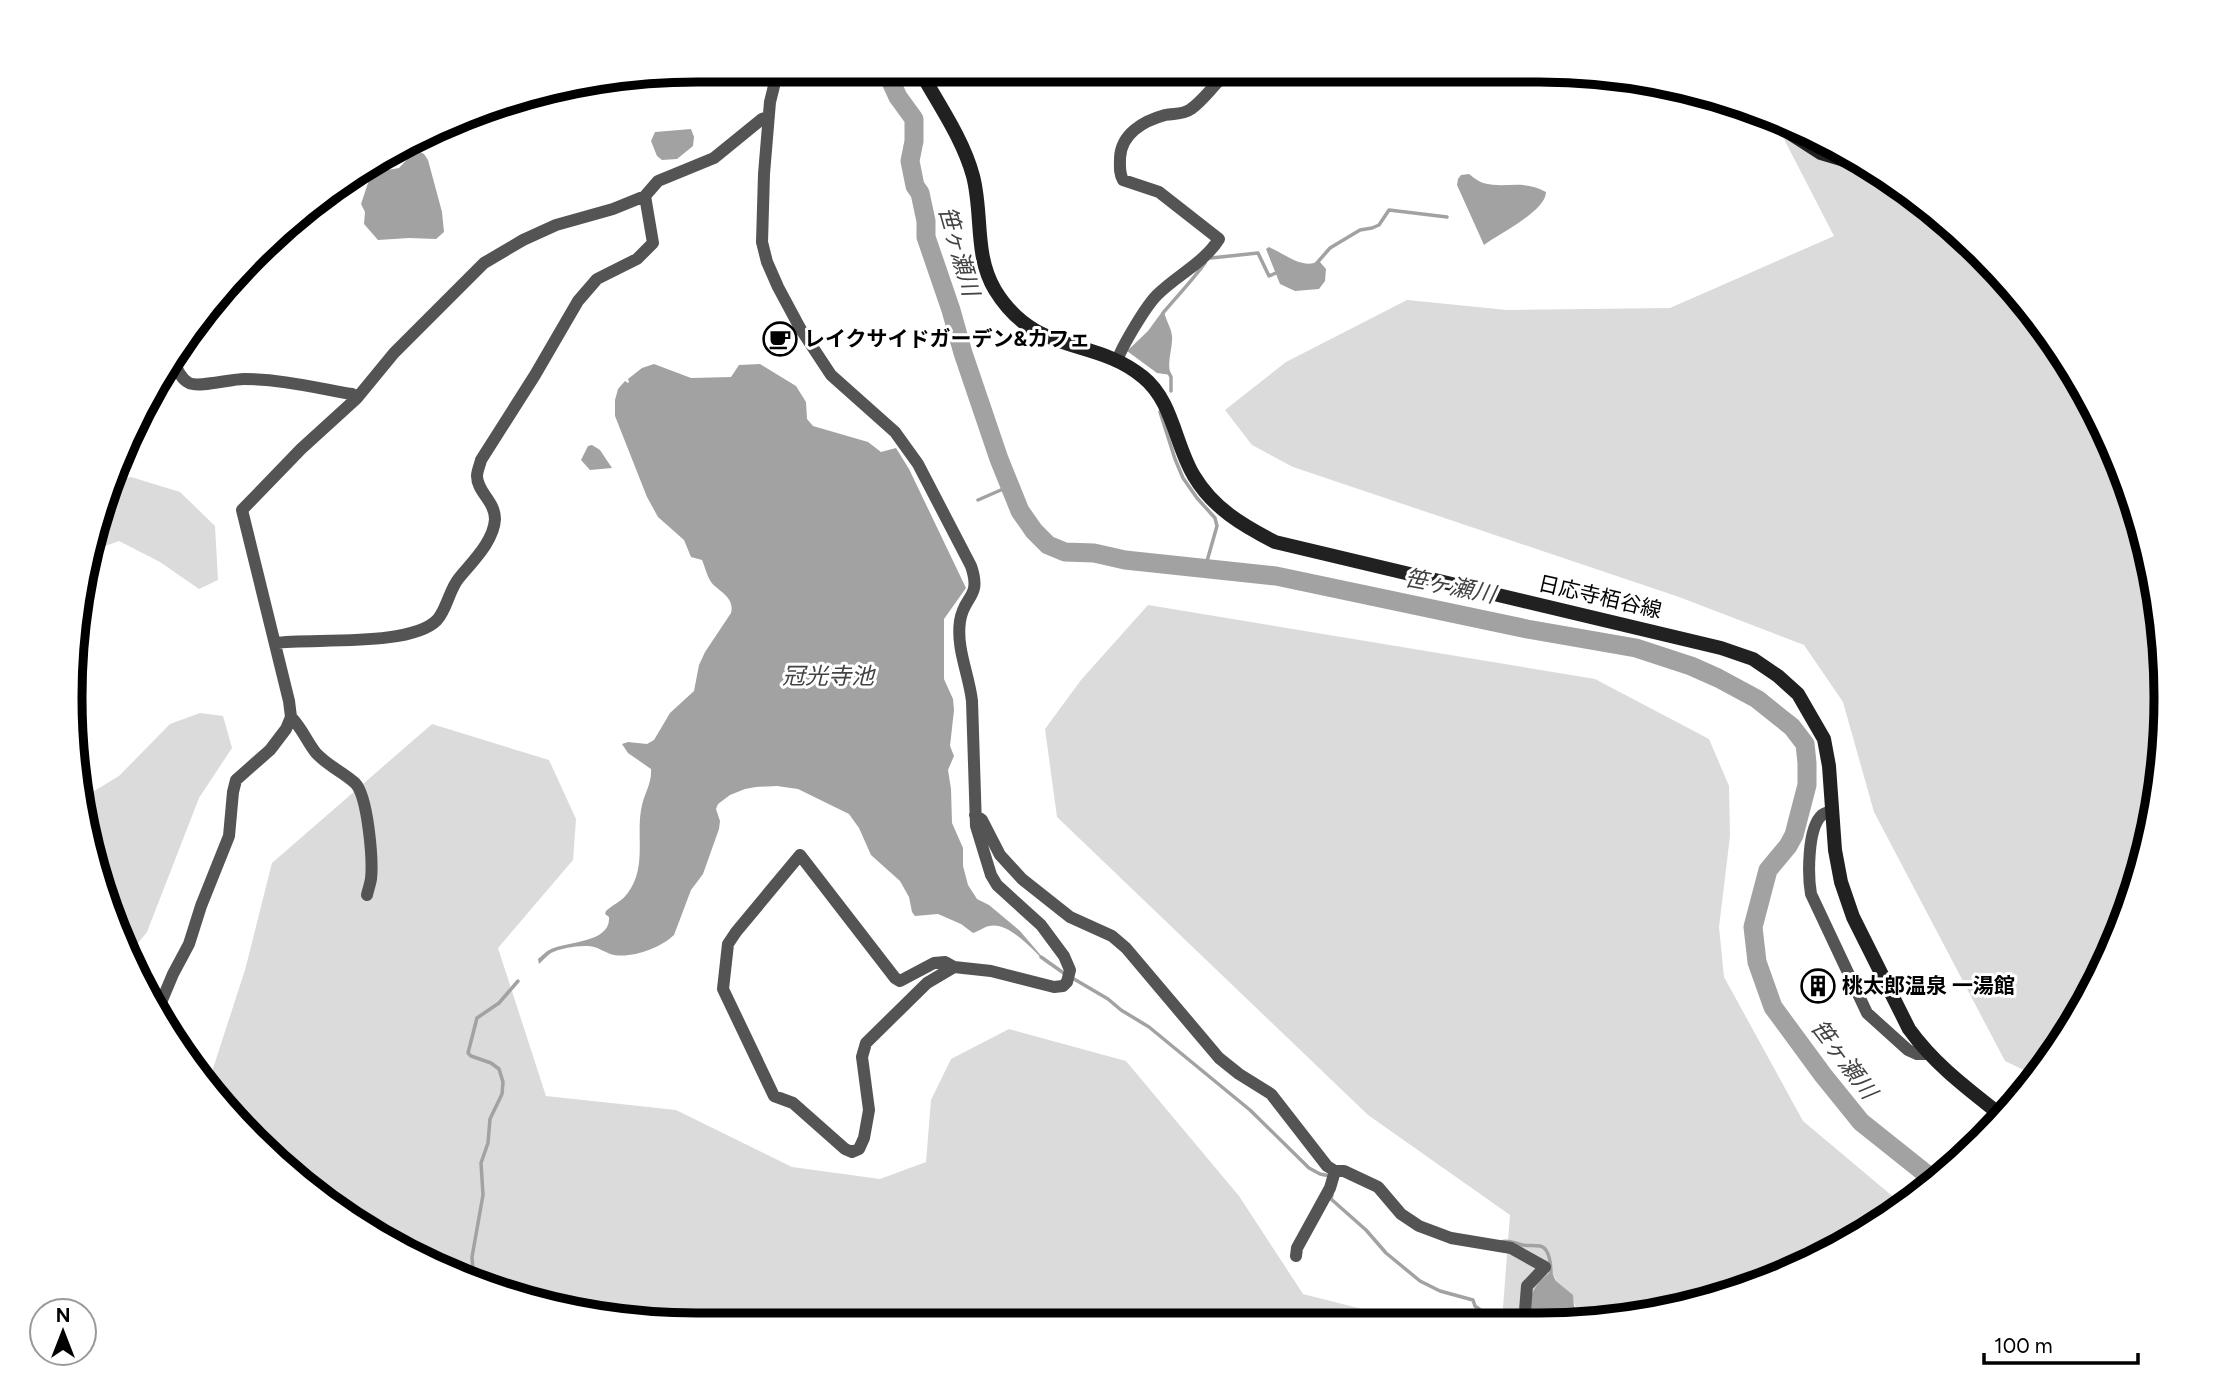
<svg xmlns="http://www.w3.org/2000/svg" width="2236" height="1395" viewBox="0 0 2236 1395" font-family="Figtree,'Noto Sans JP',sans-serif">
  <rect width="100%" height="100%" fill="#fff"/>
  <!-- green -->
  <path fill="#dbdbdb" d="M 1772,116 L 1778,118 L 1920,199 L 2010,283 L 2082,383 L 2133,495 L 2161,615 L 2165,738 L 2145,860 L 2101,975 L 2038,1077 L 2005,1061 L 1874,812 L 1843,702 L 1804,645 L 1679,597 L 1293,467 L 1252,445 L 1225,410 L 1286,362 L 1407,300 L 1507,310 L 1670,308 L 1834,236 Z
    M 131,477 L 180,492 L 215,526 L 218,580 L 199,589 L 160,562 L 119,541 L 94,550 L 103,496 L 110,483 Z
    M 1148,605 L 1595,679 L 1709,739 L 1729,786 L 1730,836 L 1719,927 L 1724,977 L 1803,1121 L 1903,1205 L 1852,1241 L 1701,1304 L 1588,1322 L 1577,1312 L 1572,1295 L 1556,1281 L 1555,1276 L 1529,1323 L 616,1320 L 458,1277 L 316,1196 L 207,1087 L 245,970 L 272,863 L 432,724 L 549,760 L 576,819 L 573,860 L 498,948 L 546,1096 L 676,1110 L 792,1167 L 880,1179 L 926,1162 L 931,1100 L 951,1059 L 1009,1029 L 1126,1061 L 1239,1196 L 1303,1294 L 1417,1323 L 1502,1321 L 1510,1215 L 1368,1115 L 1057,817 L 1045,729 L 1081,680 Z
    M 200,713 L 223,716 L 232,748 L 199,798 L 147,932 L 131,952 L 103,899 L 86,796 L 119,776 L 170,724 Z"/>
  <!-- water -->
  <path fill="#a2a2a2" d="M 691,129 L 694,137 L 693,146 L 677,159 L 662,160 L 657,156 L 651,141 L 655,132 Z
    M 416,150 L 424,154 L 428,160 L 442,212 L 444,232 L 436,239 L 409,238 L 378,240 L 364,224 L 365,212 L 361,204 L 369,180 L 375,172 L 399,168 Z
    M 1469,174 C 1473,177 1478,181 1483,183 C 1505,189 1523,179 1546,192 C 1546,211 1500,233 1484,245 L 1457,185 L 1458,179 L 1461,175 Z
    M 1269,247 C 1285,254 1303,270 1319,261 L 1326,269 L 1325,281 L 1319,289 L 1295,291 L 1280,284 L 1266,249 Z
    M 1164,309 C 1164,318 1171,326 1172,336 C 1173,350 1166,361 1171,375 L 1157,373 L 1127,351 L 1148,331 Z
    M 654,364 L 691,378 L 731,377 L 739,365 L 760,364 L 796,386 L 806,402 L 807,419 L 813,426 L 868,442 L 881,452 L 896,448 L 909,469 L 966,588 L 944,619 L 944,679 L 953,699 L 954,710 L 950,746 L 954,756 L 948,770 L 951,789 L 952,823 L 963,848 L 963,866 L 968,885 L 977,899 L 989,905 L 1020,931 L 1050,966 C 1035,953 1010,921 989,926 C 984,927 979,931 973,933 L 961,924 L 938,914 L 915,916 L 912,912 L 909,897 L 900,881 L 871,855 L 859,828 L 849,814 L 798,789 L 777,786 L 756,787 L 745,789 L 730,795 L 718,804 L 716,809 L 720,821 L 719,829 L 703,874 L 691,890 L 674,935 C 660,948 634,958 614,955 C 606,953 601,949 594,947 C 584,944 560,948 551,953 C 547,956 542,961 539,964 L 538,959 C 542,956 546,951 551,949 C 568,941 611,943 609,917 L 605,914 L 606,911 C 612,905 621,902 627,894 C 648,867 635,835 642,805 C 645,792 652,783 651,769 L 628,753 L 622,744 L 628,742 L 647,744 L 654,740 L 670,713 L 694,691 L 699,665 L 705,652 L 731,613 C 735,597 719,592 711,582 C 707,576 705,567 702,560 L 691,557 L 684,540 L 658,517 L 647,497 L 615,416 L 615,400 L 618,389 L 625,381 L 628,383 L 629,382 L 628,379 L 642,368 Z
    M 592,445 L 600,450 L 612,468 L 590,470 L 581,460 L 588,446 Z
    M 1549,1273 L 1552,1273 L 1556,1281 L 1573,1295 L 1574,1306 L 1588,1322 L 1529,1323 C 1531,1297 1528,1291 1549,1273 Z"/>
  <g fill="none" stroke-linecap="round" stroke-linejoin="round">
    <!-- stream -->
    <path stroke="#a2a2a2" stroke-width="3.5" d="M 1211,258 L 1258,253 L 1269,276 L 1278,272
      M 1316,264 L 1330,248 L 1360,230 L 1372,228 L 1379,225 L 1389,210 L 1447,217
      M 1163,313 C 1177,296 1192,281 1205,263
      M 1169,373 L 1171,377 L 1171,391
      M 1160,412 L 1175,459 L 1183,478 L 1197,498 L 1215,518 L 1217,526 L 1205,568
      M 978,500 L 1010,486
      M 1041,957 L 1065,974
      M 1074,979 L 1108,999 L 1121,1010 L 1149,1027 L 1250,1110 L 1309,1168 L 1320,1174 L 1330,1176
      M 1332,1195 L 1331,1199 L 1366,1230 L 1386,1253 L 1420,1281 L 1440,1291 L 1473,1300 L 1475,1306 L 1498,1323
      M 1501,1242 C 1510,1239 1515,1244 1523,1245 C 1528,1246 1535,1245 1540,1246 C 1550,1248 1551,1267 1551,1276
      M 474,1282 L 472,1257 L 483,1195 L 481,1163 L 488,1143 L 490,1119 L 502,1094 L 503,1082 L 499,1069 L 491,1063 L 471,1056 L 468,1053 L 477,1018 L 499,1003 L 518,981"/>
    <!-- river -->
    <path stroke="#a2a2a2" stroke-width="19" d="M 886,71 L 898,97 L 914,119 L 914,141 L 910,161 L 915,186 L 920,193 L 926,221 L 926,237 L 951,310 L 963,353 L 999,459 L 1020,511 L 1034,531 L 1048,545 L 1065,552 L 1094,553 L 1125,560 L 1276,576 L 1527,629 L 1636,648 L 1691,666 L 1718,678 L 1757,699 L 1792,727 L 1805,744 L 1807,763 L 1807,785 L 1794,835 L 1788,846 L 1768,870 L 1753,927 L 1757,962 L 1773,1007 L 1823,1075 L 1861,1122 L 1935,1181"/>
    <!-- street -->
    <path stroke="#545454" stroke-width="12" d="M 778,70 L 770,102 L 764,174 L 762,242 L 767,262 L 778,287 L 800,328 L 831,375 L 895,432 L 918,464 L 971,566 C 982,598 964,595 960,621 C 956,649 969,674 972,701 L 976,826 L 991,875 L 997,885 L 1041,925 L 1064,956 L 1070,970 L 1067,982 L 1063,986 L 1054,987 L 991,971 L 954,967 L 945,962 L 934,963 L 900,981 L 895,978 L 800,855 L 736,932 L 728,944 L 723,989 L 774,1096 L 793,1103 L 845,1149 L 852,1152 L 859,1149 L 864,1138 L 869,1110 L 862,1057 L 866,1043 L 927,983 L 954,967
      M 172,356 C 176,365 179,378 189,383 C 199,388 230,379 244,379 C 280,379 317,388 352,394 L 357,398
      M 1117,361 C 1122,346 1146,306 1157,295 C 1177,275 1204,263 1219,239 L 1159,192 L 1123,180 C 1119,173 1120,166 1120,158 C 1121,134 1143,121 1165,115 C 1174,113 1183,115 1191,109 C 1205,99 1214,84 1227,73
      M 275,643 C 313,638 411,647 437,620 C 447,609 449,590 459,578 C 472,562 494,541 495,519 C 495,501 477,492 477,476 C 477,471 480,465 481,460 L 535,375 L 578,301 L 597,279 L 637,259 L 653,243 L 645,196
      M 291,717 C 302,728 307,742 316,753 C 328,766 343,772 355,783 C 368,796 373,860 371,879 C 370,885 368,890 367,895
      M 1833,810 C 1829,812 1825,813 1822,815 C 1807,828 1808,877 1811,894 L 1867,1013 L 1908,1050 L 1917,1054 L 1928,1054
      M 975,815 L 982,820 L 1000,855 L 1022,879 L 1070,917 L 1112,936 L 1126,948 L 1219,1058 L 1239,1074 L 1271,1094 L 1327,1166 L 1335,1171 L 1344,1171 L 1378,1187 L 1401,1214 L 1419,1226 L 1451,1238 L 1511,1248 L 1545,1267 L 1527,1286 L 1524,1323
      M 160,1005 L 173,974 L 189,944 L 201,906 L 229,836 L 233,792 L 236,780 L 270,750 L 286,729 L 291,717 L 289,701 L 242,510 L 301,449 L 357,398 L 394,353 L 484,263 L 523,240 L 556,225 L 613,209 L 645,196 L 658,181 L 714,158 L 762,119 L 768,117
      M 1296,1256 L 1297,1248 L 1330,1188 L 1335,1171"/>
    <!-- secondary -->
    <path stroke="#212121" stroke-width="14" d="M 920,71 C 939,105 963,139 973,176 C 983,214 974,255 995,290 C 1036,357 1093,336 1143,377 C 1173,401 1175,445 1194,476 C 1213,508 1242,525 1275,542 L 1721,648 L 1753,659 L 1778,676 L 1798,694 L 1824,739 L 1829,766 L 1835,850 L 1841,882 L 1853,917 L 1909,1029 C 1935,1065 1968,1089 2002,1116
      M 1772,116 L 1790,133 L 1821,153 L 1861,165"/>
  </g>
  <!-- icons -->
  <defs>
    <symbol id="cafe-ring" viewBox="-11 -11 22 22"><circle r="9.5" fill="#fff" stroke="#000" stroke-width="1.5"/><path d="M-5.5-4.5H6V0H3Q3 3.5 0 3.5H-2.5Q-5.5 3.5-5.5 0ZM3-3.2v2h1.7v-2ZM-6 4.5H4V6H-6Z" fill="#000"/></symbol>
    <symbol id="building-ring" viewBox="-11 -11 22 22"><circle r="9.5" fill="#fff" stroke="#000" stroke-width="1.5"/><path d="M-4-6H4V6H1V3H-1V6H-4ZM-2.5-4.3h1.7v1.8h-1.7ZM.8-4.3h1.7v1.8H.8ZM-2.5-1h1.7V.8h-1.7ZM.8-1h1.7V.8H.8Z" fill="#000"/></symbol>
  </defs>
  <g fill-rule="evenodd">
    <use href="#cafe-ring" x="761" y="320" width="38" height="38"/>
    <use href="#building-ring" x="1799" y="967" width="38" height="38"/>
  </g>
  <g text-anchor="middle" stroke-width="6" stroke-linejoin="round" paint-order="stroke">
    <!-- poi labels -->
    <g font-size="21" font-weight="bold" fill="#000" stroke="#fff" text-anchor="start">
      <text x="804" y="346">レイクサイドガーデン&amp;カフェ</text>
      <text x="1842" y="993">桃太郎温泉 一湯館</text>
    </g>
    <!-- street labels -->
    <g font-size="21" fill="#000" stroke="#fff">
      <text transform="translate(1600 597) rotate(13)" y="7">日応寺栢谷線</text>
    </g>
    <!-- water labels -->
    <g font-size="23" font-style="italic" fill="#434343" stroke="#fff">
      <text transform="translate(959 251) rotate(74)" y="8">笹ヶ瀬川</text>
      <text transform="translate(1450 586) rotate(11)" y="8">笹ヶ瀬川</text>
      <text x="828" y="684">冠光寺池</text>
      <text transform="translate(1844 1059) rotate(53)" y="8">笹ヶ瀬川</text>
    </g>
  </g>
  <!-- crop -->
  <path d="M0 0H2236V1395H0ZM697 82H1539A615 615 0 0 1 2154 697V698A615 615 0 0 1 1539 1313H697A615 615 0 0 1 82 698V697A615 615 0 0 1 697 82Z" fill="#fff" fill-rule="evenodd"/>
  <path fill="none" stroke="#000" stroke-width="9" d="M697 82H1539A615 615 0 0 1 2154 697V698A615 615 0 0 1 1539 1313H697A615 615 0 0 1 82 698V697A615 615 0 0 1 697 82Z"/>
  <!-- north arrow -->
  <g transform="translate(63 1332)"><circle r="33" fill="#ffffff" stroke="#999999" stroke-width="2"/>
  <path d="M0-5L12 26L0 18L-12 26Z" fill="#000000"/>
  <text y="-10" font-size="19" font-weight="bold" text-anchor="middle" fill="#000000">N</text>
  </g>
  <!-- scale -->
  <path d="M1984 1353v10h154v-10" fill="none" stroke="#000000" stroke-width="3.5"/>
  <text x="1994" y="1353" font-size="21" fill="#000000" stroke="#ffffff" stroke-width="5" paint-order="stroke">100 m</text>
</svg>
